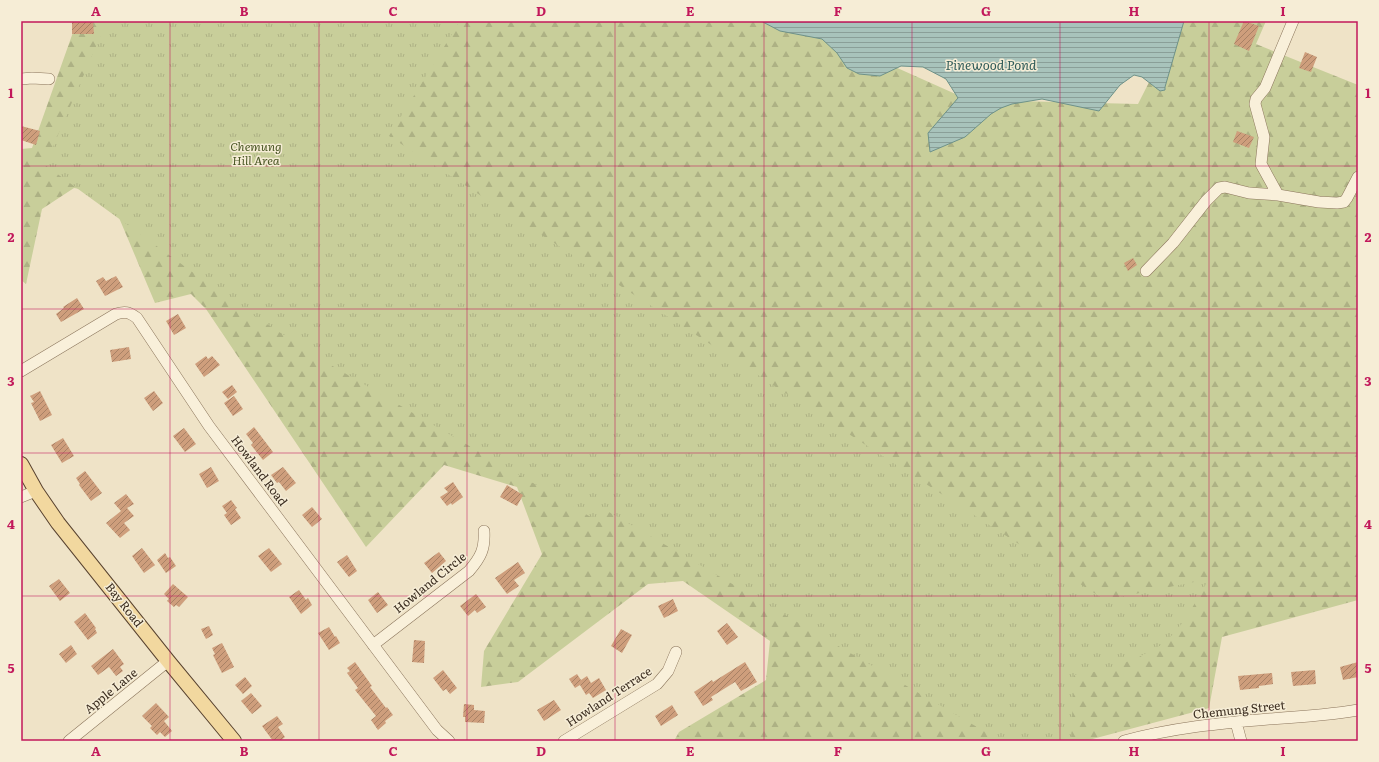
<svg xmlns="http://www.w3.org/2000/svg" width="1379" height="762" viewBox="0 0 1379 762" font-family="Literata,serif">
  <defs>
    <pattern id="forest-firs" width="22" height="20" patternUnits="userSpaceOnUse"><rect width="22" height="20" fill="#c8ce9a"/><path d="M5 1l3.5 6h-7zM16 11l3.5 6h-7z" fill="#adb184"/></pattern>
    <pattern id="park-tufts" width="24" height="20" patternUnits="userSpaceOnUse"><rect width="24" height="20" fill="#c8ce9a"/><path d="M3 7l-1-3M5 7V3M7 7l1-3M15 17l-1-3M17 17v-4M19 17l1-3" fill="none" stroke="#adb184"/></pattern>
    <pattern id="water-rules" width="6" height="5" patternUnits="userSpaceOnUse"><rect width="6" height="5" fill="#a8c3bb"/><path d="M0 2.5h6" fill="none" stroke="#8a9f98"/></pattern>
    <pattern id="building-hatch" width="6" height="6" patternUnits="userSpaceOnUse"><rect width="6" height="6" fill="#ce9e7c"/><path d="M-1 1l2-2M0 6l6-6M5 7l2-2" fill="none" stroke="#a88165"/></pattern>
  </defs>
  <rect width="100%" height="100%" fill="#efe3c7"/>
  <!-- forest -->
  <path fill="url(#forest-firs)" d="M 77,21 L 792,21 L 969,100 L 1138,104 L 1180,21 L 1266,21 L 1256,44 L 1358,85 L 1358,600 L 1222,637 L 1209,708 L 1085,741 L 975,741 L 964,740 L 963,741 L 674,741 L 679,732 L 766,680 L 770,641 L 683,581 L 648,584 L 518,682 L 481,687 L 484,651 L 542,554 L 517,487 L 444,465 L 366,547 L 206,309 L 191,294 L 155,303 L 109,194 L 74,188 L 42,209 L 26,284 L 21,280 L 21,149 L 32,148 Z"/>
  <!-- park -->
  <path fill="url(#park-tufts)" d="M 107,21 L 460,21 L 389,136 L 1105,600 L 1209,579 L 1185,620 L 1165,643 L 1139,657 L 1105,670 L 1074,675 L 1071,741 L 1001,741 L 609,512 L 601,523 L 324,361 L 242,308 L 45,165 Z"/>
  <!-- water -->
  <path fill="url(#water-rules)" stroke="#6e9289" d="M 761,21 L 1184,21 L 1165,87 L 1165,90 L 1160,91 L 1142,77 L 1134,75 L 1120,85 L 1099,111 L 1042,99 L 1012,104 L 1001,108 L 991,114 L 965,137 L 930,152 L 928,133 L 958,98 L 946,79 L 923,67 L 901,66 L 880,76 L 859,74 L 847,68 L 837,53 L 822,39 L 780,31 Z"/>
  <!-- building -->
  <path fill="url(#building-hatch)" d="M 72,21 L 93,21 L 94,34 L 72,34 Z
    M 1244,21 L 1259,26 L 1249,51 L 1234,44 Z
    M 1305,52 L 1317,57 L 1311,72 L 1299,68 Z
    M 21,126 L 40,131 L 36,145 L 21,140 Z
    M 1237,131 L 1254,137 L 1249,148 L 1233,142 Z
    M 1133,258 L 1137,265 L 1128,271 L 1124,263 Z
    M 116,276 L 123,287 L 105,296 L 96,281 L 103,277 L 106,281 Z
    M 77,298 L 84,309 L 61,322 L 56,314 L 64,308 L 63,307 Z
    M 178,314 L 186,328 L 174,335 L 166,321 Z
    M 129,347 L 131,359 L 112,362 L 110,350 Z
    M 206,356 L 208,359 L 212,356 L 220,365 L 204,377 L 195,364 Z
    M 232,385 L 237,392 L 228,399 L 222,392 Z
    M 40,391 L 52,415 L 40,421 L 31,403 L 34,402 L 30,396 Z
    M 154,391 L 163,403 L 153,411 L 144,398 Z
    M 234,396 L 243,409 L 233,416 L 224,403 Z
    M 254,427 L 273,452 L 263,460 L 251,445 L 253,443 L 246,434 Z
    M 184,428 L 196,444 L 185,452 L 173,436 Z
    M 63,438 L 74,456 L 62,463 L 51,445 Z
    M 211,467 L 219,481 L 207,488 L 199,474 Z
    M 283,467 L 296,483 L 286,491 L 279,482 L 277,483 L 271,475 Z
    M 85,471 L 102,493 L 91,501 L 79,485 L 80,484 L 76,478 Z
    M 453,482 L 463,497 L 452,505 L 451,503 L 447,506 L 440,497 L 448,492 L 444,488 Z
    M 507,485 L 523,495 L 517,506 L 500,497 Z
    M 126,494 L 134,504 L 127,508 L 134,516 L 124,523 L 130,530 L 120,538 L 106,523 L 121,511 L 114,503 Z
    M 231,500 L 237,508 L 235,509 L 241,518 L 231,525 L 224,515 L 227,513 L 222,506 Z
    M 312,507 L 322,519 L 312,527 L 302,515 Z
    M 142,548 L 155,565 L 144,573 L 132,556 Z
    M 269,548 L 282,564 L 271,572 L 258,556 Z
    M 439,552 L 446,561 L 432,573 L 424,563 Z
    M 165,553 L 168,558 L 170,557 L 176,566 L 166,573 L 157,560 Z
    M 347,555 L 357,571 L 349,577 L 337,562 Z
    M 518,562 L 525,573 L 514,580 L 519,586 L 507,594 L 495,578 Z
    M 59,579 L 70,593 L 60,601 L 49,586 Z
    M 173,584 L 188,597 L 179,607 L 176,605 L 174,607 L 167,601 L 169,599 L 164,594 Z
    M 299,590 L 306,600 L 308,598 L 312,605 L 301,614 L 289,597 Z
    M 378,592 L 388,605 L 377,613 L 368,600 Z
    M 476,594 L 486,607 L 477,613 L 475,610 L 468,616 L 460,606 Z
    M 673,599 L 678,611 L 664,618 L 658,606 Z
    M 85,613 L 96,628 L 95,629 L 97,633 L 88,640 L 74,622 Z
    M 727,623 L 738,637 L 727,645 L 717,631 Z
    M 209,626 L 213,635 L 206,639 L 201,629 Z
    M 329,627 L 335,637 L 336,636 L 340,643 L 329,650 L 318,633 Z
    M 621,629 L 632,635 L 622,653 L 611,646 Z
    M 414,640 L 425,641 L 424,663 L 412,662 Z
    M 222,643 L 234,667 L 222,673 L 213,655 L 215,654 L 212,648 Z
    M 71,645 L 77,654 L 66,663 L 59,654 Z
    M 113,649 L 124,664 L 120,667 L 123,671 L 116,676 L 109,667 L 98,675 L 91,666 Z
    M 355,662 L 372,686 L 370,687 L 386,708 L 387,707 L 393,715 L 385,721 L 386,723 L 378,730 L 371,720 L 376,716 L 355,690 L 358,688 L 347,673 L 350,671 L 347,668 Z
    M 745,662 L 757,682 L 741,691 L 735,682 L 711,697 L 713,700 L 703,706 L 694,692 L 712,680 L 713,682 Z
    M 1358,662 L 1358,677 L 1343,680 L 1340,667 Z
    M 443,670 L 457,688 L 450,694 L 446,689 L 443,691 L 433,678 Z
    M 1315,670 L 1316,684 L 1293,686 L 1291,672 Z
    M 1272,673 L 1273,684 L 1259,686 L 1259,688 L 1240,690 L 1238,676 Z
    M 577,674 L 581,680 L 587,676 L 591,683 L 599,678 L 606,690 L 593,698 L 589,693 L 586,695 L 580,685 L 575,688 L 569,679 Z
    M 245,677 L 252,686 L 243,694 L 235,685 Z
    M 251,693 L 262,706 L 252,714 L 241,701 Z
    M 554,700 L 561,710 L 544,721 L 537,710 Z
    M 156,703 L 169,717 L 164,721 L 172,731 L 165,737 L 160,732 L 157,735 L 150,728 L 152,726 L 142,716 Z
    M 464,704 L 474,705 L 474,710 L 485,711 L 484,723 L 465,722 L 465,717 L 463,717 Z
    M 672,705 L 678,715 L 661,726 L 655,716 Z
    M 277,716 L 283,724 L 278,727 L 285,737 L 280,741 L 273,741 L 262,726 Z"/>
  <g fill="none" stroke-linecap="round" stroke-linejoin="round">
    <defs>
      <path id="minor" d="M 21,79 L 32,78 L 49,79
        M 1278,195 L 1261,164 L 1264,137 L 1255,104 L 1256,99 L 1265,88 L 1293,21
        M 1146,271 L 1173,243 L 1206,201 L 1219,188 L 1225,187 L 1249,193 L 1278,195 L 1319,202 L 1337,203 L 1344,202 L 1347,198 L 1358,177
        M 21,371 L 116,314 C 125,311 129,312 137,318 L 209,426 L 437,730 L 449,741
        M 21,497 L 36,491
        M 373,645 L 469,571 C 481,557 485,549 484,531
        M 1236,722 L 1241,741
        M 69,741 L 168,661
        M 564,741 L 657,684 L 668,671 L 676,652
        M 1124,741 C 1171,728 1220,723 1269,719 C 1299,717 1329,715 1358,710"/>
      <path id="major" d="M 21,464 L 36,491 L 58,523 L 168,661 L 234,741"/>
    </defs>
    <!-- minor casing -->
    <use href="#minor" stroke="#8b755c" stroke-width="12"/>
    <!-- major casing -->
    <use href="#major" stroke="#594330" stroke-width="16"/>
    <!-- minor -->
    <use href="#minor" stroke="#f9f0da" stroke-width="11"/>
    <!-- major -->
    <use href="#major" stroke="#f2d89f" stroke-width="14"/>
  </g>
  <!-- grid -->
  <path fill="none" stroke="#c2185b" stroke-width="1" stroke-opacity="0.55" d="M 170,21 L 170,741M 319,21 L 319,741M 467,21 L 467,741M 615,21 L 615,741M 764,21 L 764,741M 912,21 L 912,741M 1060,21 L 1060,741M 1209,21 L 1209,741M 21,166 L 1358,166M 21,309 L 1358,309M 21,453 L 1358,453M 21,596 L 1358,596"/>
  <g text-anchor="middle" stroke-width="3" stroke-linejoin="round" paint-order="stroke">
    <!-- park labels -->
    <g font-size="12" font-style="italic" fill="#4b5826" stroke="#f6edd6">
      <text x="256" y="151">Chemung<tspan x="256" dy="14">Hill Area</tspan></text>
    </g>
    <!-- street labels -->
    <g font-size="12" fill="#3b2d20" stroke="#f6edd6">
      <text transform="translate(259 471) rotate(53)" y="4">Howland Road</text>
      <text transform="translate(430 583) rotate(-39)" y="4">Howland Circle</text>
      <text transform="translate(124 605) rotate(52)" y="4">Bay Road</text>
      <text transform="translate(111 691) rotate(-39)" y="4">Apple Lane</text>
      <text transform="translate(609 697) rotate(-33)" y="4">Howland Terrace</text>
      <text transform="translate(1239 710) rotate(-6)" y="4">Chemung Street</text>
    </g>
    <!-- water labels -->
    <g font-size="13" font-style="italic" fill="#2f5b58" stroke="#f6edd6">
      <text x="991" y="70">Pinewood Pond</text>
    </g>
  </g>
  <!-- border -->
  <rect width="1379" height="762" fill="none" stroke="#f6edd6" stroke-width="44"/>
  <rect x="22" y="22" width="1335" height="718" fill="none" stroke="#c2185b" stroke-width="1.5"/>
  <g font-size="13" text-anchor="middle" font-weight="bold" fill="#c2185b">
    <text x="96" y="16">A</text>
    <text x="244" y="16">B</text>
    <text x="393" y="16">C</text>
    <text x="541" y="16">D</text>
    <text x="690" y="16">E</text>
    <text x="838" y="16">F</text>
    <text x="986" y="16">G</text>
    <text x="1134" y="16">H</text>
    <text x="1283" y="16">I</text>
    <text x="11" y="98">1</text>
    <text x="1368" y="98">1</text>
    <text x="11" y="242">2</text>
    <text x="1368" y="242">2</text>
    <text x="11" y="386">3</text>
    <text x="1368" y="386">3</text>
    <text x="11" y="529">4</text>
    <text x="1368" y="529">4</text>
    <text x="11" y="673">5</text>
    <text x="1368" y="673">5</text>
    <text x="96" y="756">A</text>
    <text x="244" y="756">B</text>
    <text x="393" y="756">C</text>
    <text x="541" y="756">D</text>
    <text x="690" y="756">E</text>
    <text x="838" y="756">F</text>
    <text x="986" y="756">G</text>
    <text x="1134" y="756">H</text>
    <text x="1283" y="756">I</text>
  </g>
</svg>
